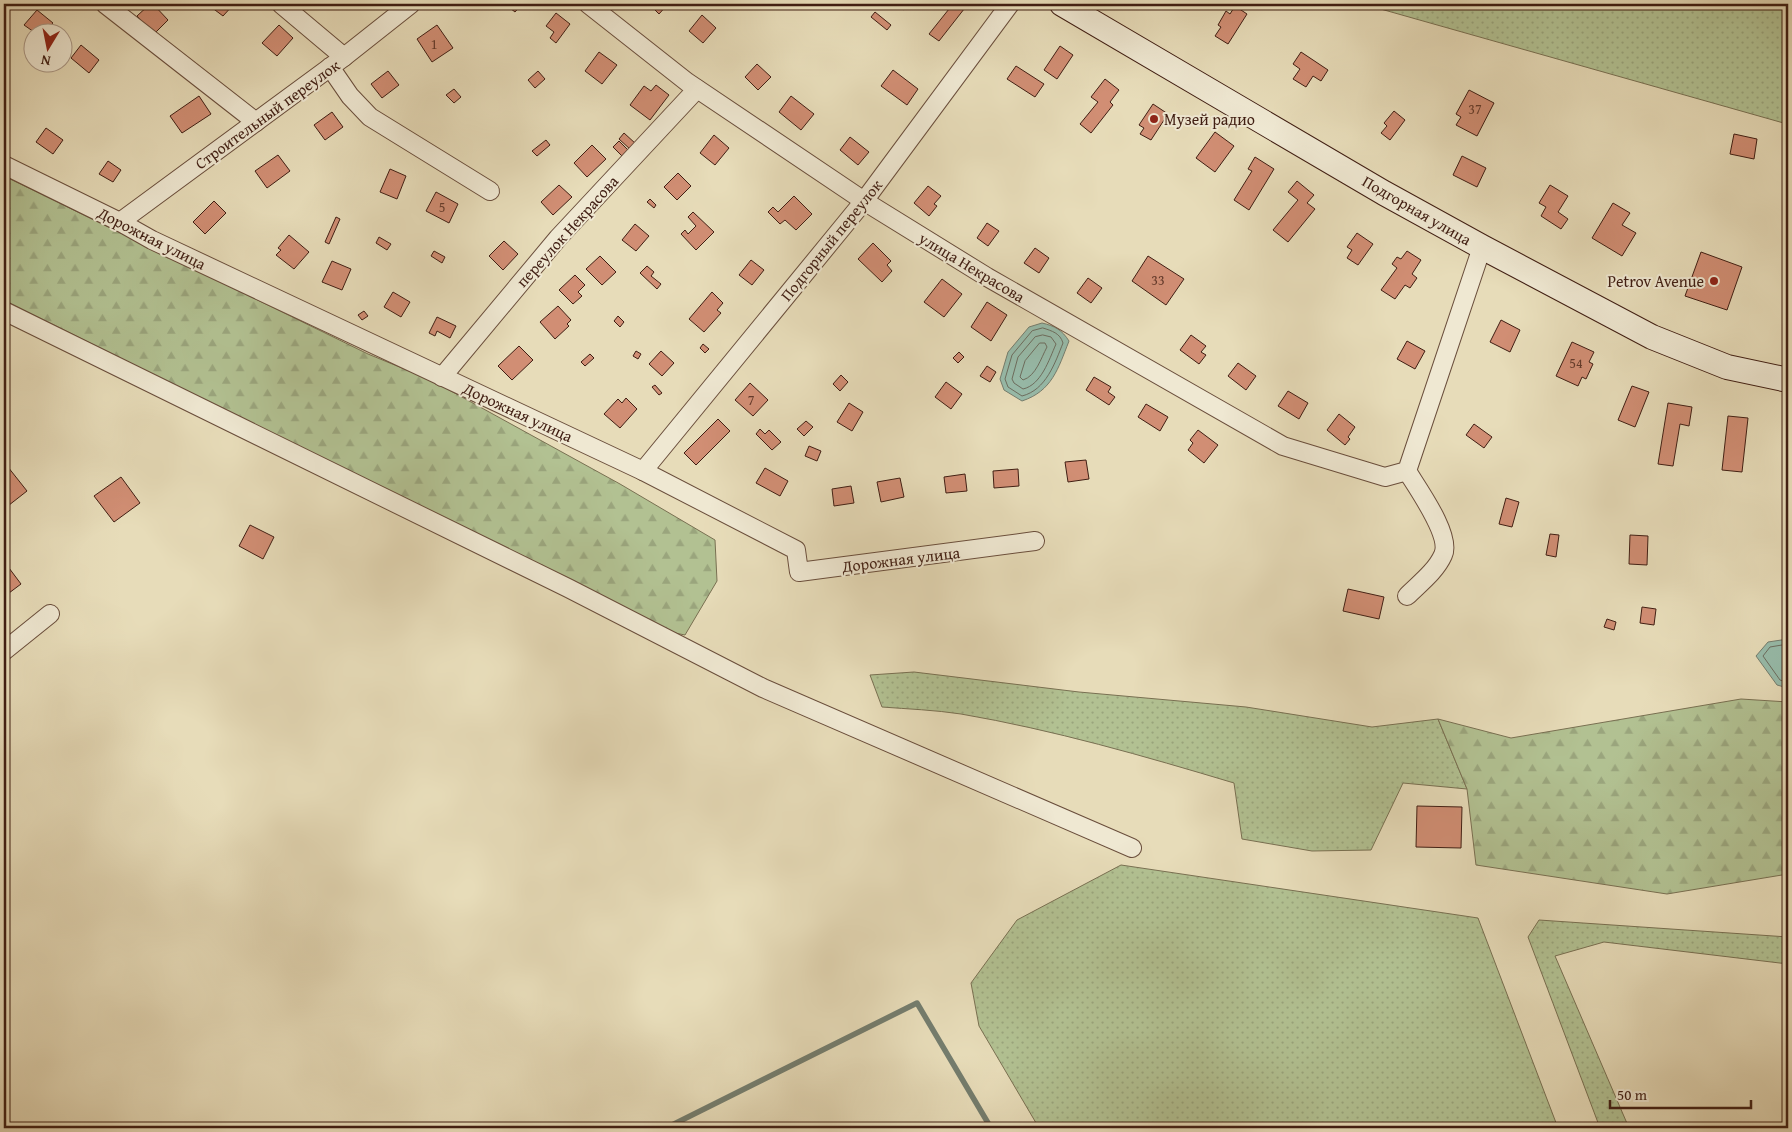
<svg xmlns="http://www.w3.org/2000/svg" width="1792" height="1132" viewBox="0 0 1792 1132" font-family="'Gentium Book Plus',serif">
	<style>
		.grass { fill: url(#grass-dots); stroke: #797052 }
		.forest { fill: url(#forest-firs); stroke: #797052 }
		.water { fill: #97bcab; stroke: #747d6e }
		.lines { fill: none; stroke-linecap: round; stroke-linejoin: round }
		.shore { stroke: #6c6d5f; stroke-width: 1 }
		.stream { stroke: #747d6e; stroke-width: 5.5 }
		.building { fill: #d18e74; stroke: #401e13 }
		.street-casing { stroke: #6a4e3c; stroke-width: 20 }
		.secondary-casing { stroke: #401e13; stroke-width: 26 }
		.street { stroke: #efe8d2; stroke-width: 18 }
		.secondary { stroke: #efe8d2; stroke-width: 24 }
		.poi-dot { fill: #8f2418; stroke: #efe8d2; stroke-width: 2 }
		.labels { text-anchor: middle; stroke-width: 4; stroke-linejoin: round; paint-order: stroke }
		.number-label { font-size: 14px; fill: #643a2b }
		.street-label { font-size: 16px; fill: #401e13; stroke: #efe8d2 }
		.poi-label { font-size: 16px; fill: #401e13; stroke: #efe8d2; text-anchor: start }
	</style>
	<defs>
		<pattern id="grass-dots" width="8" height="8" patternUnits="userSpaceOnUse" patternTransform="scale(1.25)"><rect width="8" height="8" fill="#b2c192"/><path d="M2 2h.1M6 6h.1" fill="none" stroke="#9aa57d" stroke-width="1.8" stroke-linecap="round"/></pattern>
		<pattern id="forest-firs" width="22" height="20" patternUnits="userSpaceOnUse" patternTransform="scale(1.25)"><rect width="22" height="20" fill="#b2c192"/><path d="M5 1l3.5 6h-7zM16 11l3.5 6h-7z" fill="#9aa57d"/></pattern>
	</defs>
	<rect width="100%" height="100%" fill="#e7dcb9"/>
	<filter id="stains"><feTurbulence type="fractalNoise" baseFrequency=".004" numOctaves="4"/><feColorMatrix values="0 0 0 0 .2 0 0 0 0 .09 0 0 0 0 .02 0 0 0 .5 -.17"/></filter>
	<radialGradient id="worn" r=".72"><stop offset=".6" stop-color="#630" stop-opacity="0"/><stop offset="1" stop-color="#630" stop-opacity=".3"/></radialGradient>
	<g class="grass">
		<polygon points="1363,4 1788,4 1788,124 1780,122"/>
		<path d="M914 672 1079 692 1246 707 1372 727 1438 719 1467 789 1403 783 1371 850 1312 851 1242 839 1234 783C1144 756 1054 730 961 714 935 710 908 709 882 707L870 675Z"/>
		<polygon points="1121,865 1478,918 1558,1128 1039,1128 979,1026 971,983 1017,920"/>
		<polygon points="1539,920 1788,937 1788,964 1604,942 1555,956 1629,1128 1600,1128 1528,937"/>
	</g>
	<g class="forest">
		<polygon points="4,176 368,354 431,380 620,484 715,540 717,581 685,635 665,631 4,300"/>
		<polygon points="1741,699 1788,702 1788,874 1667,894 1476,865 1467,789 1438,719 1511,738"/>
	</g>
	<g class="water">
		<path d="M1042 323C1055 326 1062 330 1069 341 1058 369 1052 391 1022 401L1004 390 1000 379 1008 352 1029 327Z"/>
		<polygon points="1788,639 1788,688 1777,685 1756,656 1768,642"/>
	</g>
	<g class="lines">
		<g class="shore">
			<path d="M1043 328C1052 331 1060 333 1063 343 1055 363 1046 390 1022 396L1008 387 1005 379 1012 355 1032 331Z"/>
			<path d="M1043 335 1051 337 1056 344C1049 360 1041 385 1023 389L1014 383 1012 379 1018 357 1035 337Z"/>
			<path d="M1040 343H1045L1047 347C1041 358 1036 376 1023 380L1020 377 1025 361Z"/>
			<polyline points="1788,644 1770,647 1763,656 1780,680 1788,683"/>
		</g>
		<polyline class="stream" points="666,1128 917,1003 991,1128"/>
	</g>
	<g class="building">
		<polygon points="150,4 153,4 168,20 154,34 137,16"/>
		<polygon points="207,4 234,4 223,16"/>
		<polygon points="505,4 522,4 515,12"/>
		<polygon points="649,4 668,4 659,14"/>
		<polygon points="897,4 910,4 904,10"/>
		<polygon points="942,4 968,4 939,41 929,34 949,9"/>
		<polygon points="1235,6 1247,14 1228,44 1215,36 1221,27 1218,25 1226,11 1230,14"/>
		<polygon points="37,10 53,23 44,32 34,32 24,25"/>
		<polygon points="875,12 891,25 887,30 871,17"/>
		<polygon points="556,13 570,24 556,43 550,38 554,32 546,26"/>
		<polygon points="702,15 716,28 703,43 689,31"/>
		<polygon points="279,25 293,38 277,56 262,43"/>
		<polygon points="437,25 453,48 432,62 417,39"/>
		<polygon points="81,45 99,60 89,73 71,58"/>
		<polygon points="1060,46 1073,55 1057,79 1044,70"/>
		<polygon points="599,52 617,65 602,84 585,71"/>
		<polygon points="1301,52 1328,70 1321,81 1313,76 1306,87 1293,79 1300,69 1293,64"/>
		<polygon points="757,64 771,77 758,90 745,77"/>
		<polygon points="1016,66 1044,84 1035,97 1007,79"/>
		<polygon points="893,70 918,89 907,105 881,86"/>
		<polygon points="388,71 399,85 382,98 371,84"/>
		<polygon points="538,71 545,79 535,88 528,80"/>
		<polygon points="1105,79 1119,90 1110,102 1113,105 1091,133 1080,124 1098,102 1091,97"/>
		<polygon points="656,85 669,95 650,120 630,105 644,86 651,91"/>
		<polygon points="454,89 461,97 454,103 446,95"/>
		<polygon points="1469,90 1494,103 1477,136 1456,125 1461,117 1456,114"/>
		<polygon points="199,96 211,114 182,133 170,116"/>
		<polygon points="791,96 814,114 801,130 779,112"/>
		<polygon points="1153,104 1168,114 1151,140 1140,134 1144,128 1139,125"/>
		<polygon points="1394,111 1405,120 1390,140 1381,133 1387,126 1384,123"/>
		<polygon points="332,112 343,127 325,140 314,125"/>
		<polygon points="46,128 63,140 53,154 36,142"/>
		<polygon points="1215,132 1234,146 1215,172 1196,158"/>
		<polygon points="624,133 636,144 631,150 619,139"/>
		<polygon points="1734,134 1757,139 1754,159 1730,154"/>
		<polygon points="714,135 729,148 715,165 700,153"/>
		<polygon points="850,137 869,152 858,165 840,150"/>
		<polygon points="546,140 550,145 537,156 532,151"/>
		<polygon points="619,141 629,151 623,157 613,147"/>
		<polygon points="592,145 606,159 587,177 574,163"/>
		<polygon points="278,155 290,171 267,188 255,171"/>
		<polygon points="1462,156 1486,168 1477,187 1453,175"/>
		<polygon points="1255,157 1274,169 1249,210 1234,200 1252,171 1248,169"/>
		<polygon points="108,161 121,170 113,182 99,174"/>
		<polygon points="390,169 406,176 397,199 380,192"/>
		<polygon points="678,173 691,186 677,200 664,187"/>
		<polygon points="1297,181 1314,195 1307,203 1315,209 1288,242 1273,230 1298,200 1288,192"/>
		<polygon points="559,185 572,197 553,215 541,202"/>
		<polygon points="1550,185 1568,196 1558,212 1568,219 1561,229 1541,216 1546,207 1539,203"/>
		<polygon points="928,186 941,196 934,204 937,206 929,216 914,203"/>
		<polygon points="436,192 458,204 449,223 426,211"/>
		<polygon points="794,196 812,214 796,230 785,220 780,224 768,212 773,207 778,212"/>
		<polygon points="650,199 656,205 654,208 647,202"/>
		<polygon points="214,201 226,213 205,234 193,222"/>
		<polygon points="1613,203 1630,213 1622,225 1636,233 1622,256 1592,238"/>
		<polygon points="693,212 714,232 696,250 681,234 685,230 688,234 696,226 688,217"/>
		<polygon points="336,217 340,219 329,244 325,242"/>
		<polygon points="987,223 999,231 988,246 977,238"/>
		<polygon points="635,224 649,236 636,251 622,240"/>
		<polygon points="1357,233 1373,244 1358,265 1347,258 1352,250 1347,247"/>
		<polygon points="289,235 309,252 294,269 276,255 281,250 278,248"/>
		<polygon points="379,237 391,244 387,250 376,243"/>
		<polygon points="504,241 518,254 503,270 489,256"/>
		<polygon points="873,243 891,261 887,265 892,271 882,282 858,259"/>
		<polygon points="1035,248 1049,258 1039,273 1024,263"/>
		<polygon points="434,251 445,257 442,263 431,256"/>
		<polygon points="1407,251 1421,260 1412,274 1417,278 1410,288 1405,285 1395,299 1381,290 1397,268 1392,264 1397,257 1401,259"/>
		<polygon points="1701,252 1742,267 1727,310 1685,296"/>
		<polygon points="600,256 616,272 602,285 586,269"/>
		<polygon points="1148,256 1184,279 1166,305 1132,281"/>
		<polygon points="751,260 764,270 752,285 739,275"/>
		<polygon points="332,261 351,269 342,290 322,282"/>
		<polygon points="647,266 654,272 651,276 661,284 657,289 640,273"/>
		<polygon points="575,275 585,285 578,292 582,296 573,304 559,290"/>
		<polygon points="1088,278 1102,288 1091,303 1077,293"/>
		<polygon points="942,279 962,294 944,317 924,302"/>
		<polygon points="393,292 410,302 401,317 384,307"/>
		<polygon points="712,292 723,303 717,310 721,313 704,332 689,319"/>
		<polygon points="987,302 1007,315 991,341 971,327"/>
		<polygon points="558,306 571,320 567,324 569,326 555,339 540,322"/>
		<polygon points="364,311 368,316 362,320 358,315"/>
		<polygon points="618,316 624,322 620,327 614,321"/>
		<polygon points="437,317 456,326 450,338 437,331 435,336 429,333"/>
		<polygon points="1501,320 1520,330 1510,352 1490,342"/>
		<polygon points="1191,335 1206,346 1201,352 1206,355 1199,364 1180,350"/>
		<polygon points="1407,341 1425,351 1415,369 1397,359"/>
		<polygon points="1572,342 1594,352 1589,362 1593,364 1586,379 1582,377 1578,386 1556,376"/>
		<polygon points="703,344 709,349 705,353 700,348"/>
		<polygon points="519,346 533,360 512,380 498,366"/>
		<polygon points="636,351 641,354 638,359 633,356"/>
		<polygon points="661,351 674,363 662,376 649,364"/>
		<polygon points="959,352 964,357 958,363 953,358"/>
		<polygon points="590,354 594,358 585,366 581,362"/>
		<polygon points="1238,363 1256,376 1246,390 1228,376"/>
		<polygon points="987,366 996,372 990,382 980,376"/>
		<polygon points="841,375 848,382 840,391 833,384"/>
		<polygon points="1094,377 1111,387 1108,392 1115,397 1109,405 1086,390"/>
		<polygon points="946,382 962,394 951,409 935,397"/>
		<polygon points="750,383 768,400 753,416 735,400"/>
		<polygon points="655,385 662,393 659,395 652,387"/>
		<polygon points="1632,386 1649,392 1635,427 1618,420"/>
		<polygon points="1288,391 1308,403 1299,419 1278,406"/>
		<polygon points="626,398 637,409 620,428 604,414 618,399 622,403"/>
		<polygon points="849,403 863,412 852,431 837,422"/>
		<polygon points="1668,403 1692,407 1689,426 1680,424 1673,466 1658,464"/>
		<polygon points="1146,404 1168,417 1160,431 1138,417"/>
		<polygon points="1339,414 1355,427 1348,437 1350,439 1345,445 1327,430"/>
		<polygon points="1728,416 1748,418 1742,472 1722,470"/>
		<polygon points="718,419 730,431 696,465 684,453"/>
		<polygon points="806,421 813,427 804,436 797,429"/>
		<polygon points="1474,424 1492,437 1484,448 1466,435"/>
		<polygon points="1788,425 1788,457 1786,456"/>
		<polygon points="760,429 765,434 769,430 781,442 772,450 756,434"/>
		<polygon points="1198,430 1218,445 1204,463 1188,450 1193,443 1190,440"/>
		<polygon points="809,446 821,451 817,461 805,456"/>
		<polygon points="1086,460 1089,479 1068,482 1065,462"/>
		<polygon points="4,462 27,491 4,509"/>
		<polygon points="765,468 788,481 780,496 756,483"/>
		<polygon points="1018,469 1019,486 994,488 993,471"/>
		<polygon points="965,474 967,491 946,493 944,477"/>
		<polygon points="121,477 140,503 114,522 94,496"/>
		<polygon points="900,478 904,497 881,502 877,482"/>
		<polygon points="851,486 854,503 834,506 832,489"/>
		<polygon points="1506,498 1519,502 1512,527 1499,524"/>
		<polygon points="250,525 274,537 263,559 239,546"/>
		<polygon points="1550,534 1559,535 1556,557 1546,555"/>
		<polygon points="1630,535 1648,536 1647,565 1629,564"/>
		<polygon points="6,564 21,584 5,596 4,565"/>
		<polygon points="1348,589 1384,597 1379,619 1343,611"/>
		<polygon points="1642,607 1656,609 1654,625 1640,623"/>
		<polygon points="1607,619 1616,622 1614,630 1604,627"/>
		<polygon points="1417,806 1462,807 1461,848 1416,847"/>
	</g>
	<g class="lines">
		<defs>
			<g id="street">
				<polyline points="105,4 256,122"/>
				<polyline points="281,4 344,57"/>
				<polyline points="588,4 687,82 864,201 987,277 1283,446 1385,477 1407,471 1482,247"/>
				<polyline points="330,67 350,96 370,117 490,191"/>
				<polyline points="4,165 120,222 152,240 643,471 796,550 799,572 1035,541"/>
				<polyline points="120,222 344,57 411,4"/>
				<polyline points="4,311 568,588 763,688 1132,848"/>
				<polyline points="442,377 558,238 697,89"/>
				<polyline points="643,471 864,201 1010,4"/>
				<path d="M1407 596C1419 584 1436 571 1443 555 1452 536 1418 489 1407 471"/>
				<polyline points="4,651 50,614"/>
			</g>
			<polyline id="secondary" points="1062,4 1384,193 1482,247 1652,337 1727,367 1788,380"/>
		</defs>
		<use href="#street" class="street-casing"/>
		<use href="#secondary" class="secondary-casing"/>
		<use href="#street" class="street"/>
		<use href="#secondary" class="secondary"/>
	</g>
	<g class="poi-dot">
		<circle cx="1154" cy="119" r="5"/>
		<circle cx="1714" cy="281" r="5"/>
	</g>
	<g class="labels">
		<g class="number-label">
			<text x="434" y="49">1</text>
			<text x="1475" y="114">37</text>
			<text x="442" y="212">5</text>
			<text x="1158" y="285">33</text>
			<text x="1576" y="368">54</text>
			<text x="751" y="405">7</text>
		</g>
		<g class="street-label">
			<text transform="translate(267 114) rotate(-36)" y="6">Строительный переулок</text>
			<text transform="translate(1417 210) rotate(30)" y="6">Подгорная улица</text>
			<text transform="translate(567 231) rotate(-48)" y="6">переулок Некрасова</text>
			<text transform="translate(152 238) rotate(27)" y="6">Дорожная улица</text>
			<text transform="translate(831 240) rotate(-51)" y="6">Подгорный переулок</text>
			<text transform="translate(972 267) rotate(31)" y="6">улица Некрасова</text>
			<text transform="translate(518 412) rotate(25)" y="6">Дорожная улица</text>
			<text transform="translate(901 559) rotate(-7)" y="6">Дорожная улица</text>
		</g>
		<g class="poi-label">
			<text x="1164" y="125">Музей радио</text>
			<text x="1704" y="287" text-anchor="end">Petrov Avenue</text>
		</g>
	</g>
	<rect width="1792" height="1132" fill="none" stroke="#e7dcb9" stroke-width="20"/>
	<rect x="5" y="5" width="1782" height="1122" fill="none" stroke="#401e13" stroke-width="2.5"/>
	<rect x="10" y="10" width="1772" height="1112" fill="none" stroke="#401e13"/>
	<g transform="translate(48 48) rotate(190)"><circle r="24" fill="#efe8d2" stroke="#a99786"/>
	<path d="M0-4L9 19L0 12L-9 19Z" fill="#8f2418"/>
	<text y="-8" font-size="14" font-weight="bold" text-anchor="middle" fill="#401e13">N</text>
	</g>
	<path d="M1610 1100v8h141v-8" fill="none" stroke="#401e13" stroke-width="2.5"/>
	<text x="1617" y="1100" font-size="15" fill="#401e13" stroke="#efe8d2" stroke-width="4" paint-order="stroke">50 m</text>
	<rect width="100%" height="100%" filter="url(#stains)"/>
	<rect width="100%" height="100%" fill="url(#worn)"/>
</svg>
